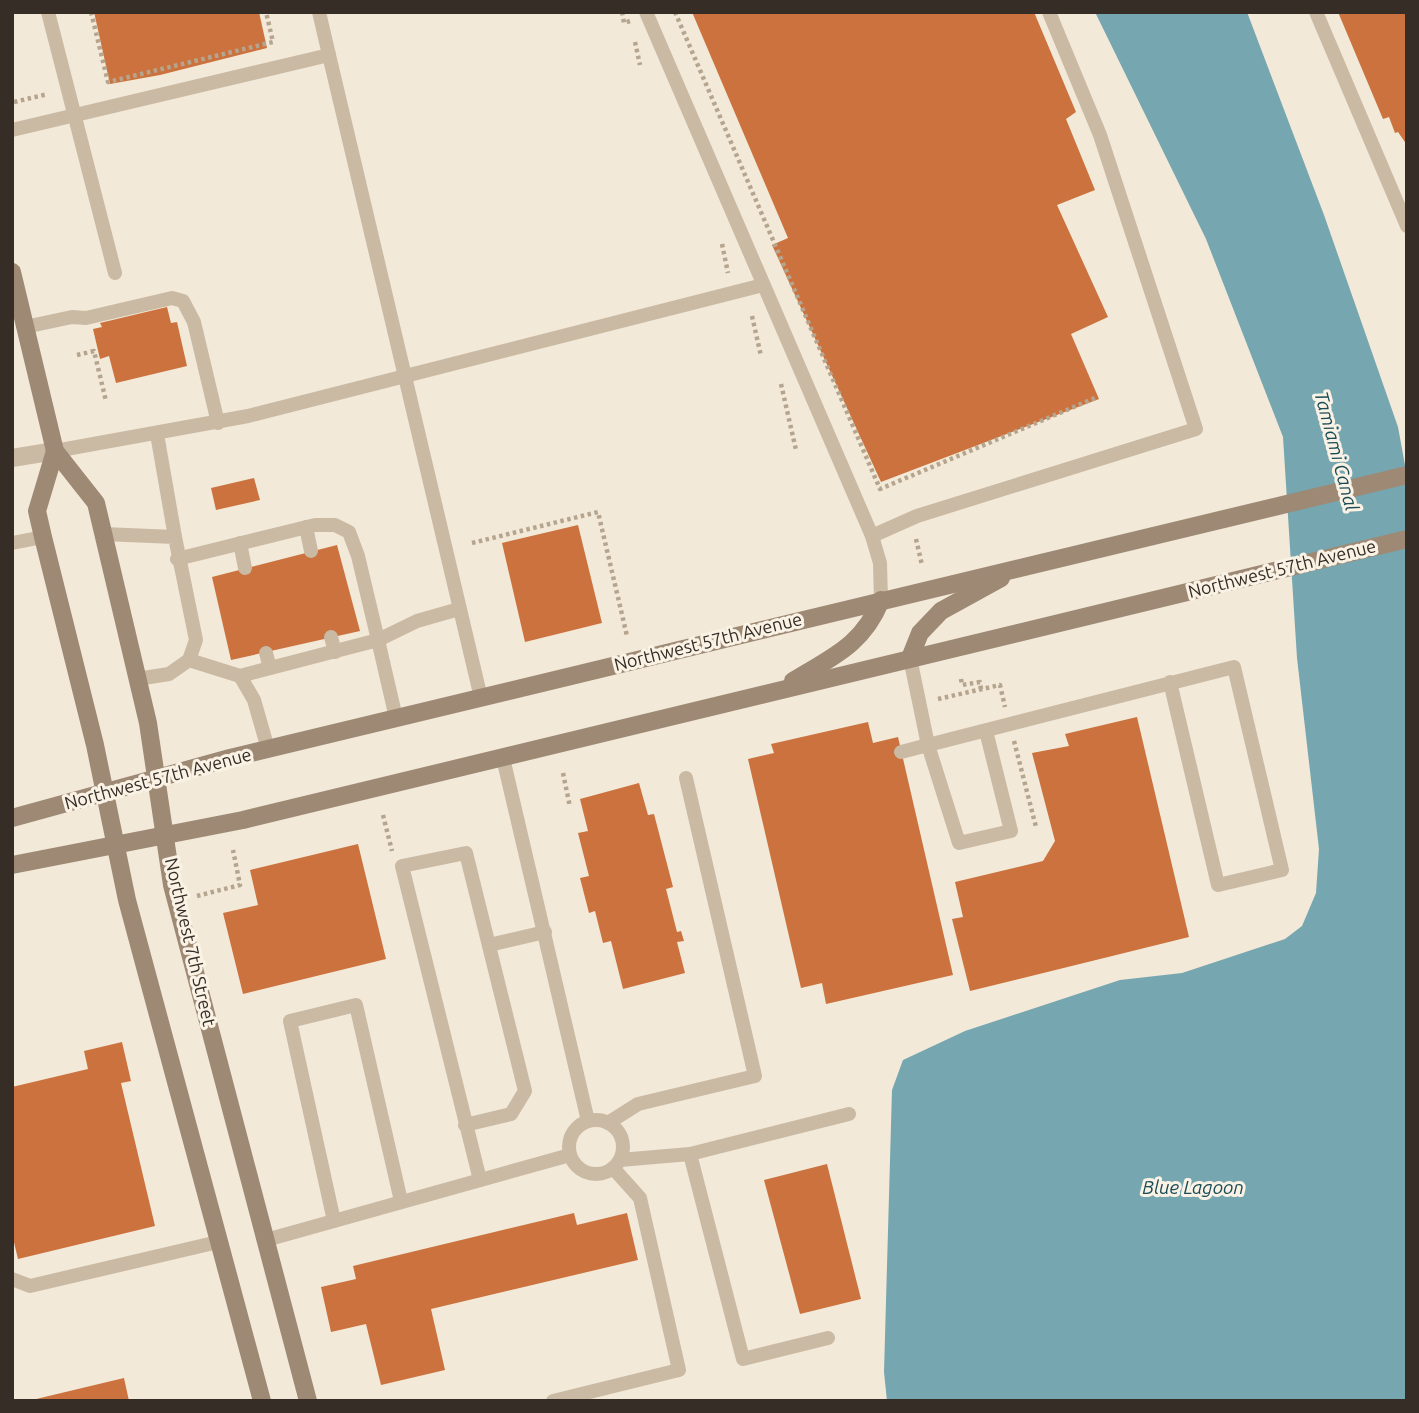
<svg xmlns="http://www.w3.org/2000/svg" width="1419" height="1413" viewBox="0 0 1419 1413" font-family="Ubuntu,sans-serif">
	<style>
		.water { fill: #76a6b0 }
		.building { fill: #cb723e }
		.lines { fill: none; stroke-linecap: round; stroke-linejoin: round }
		.path { stroke: #b6a58e; stroke-width: 4.5; stroke-dasharray: 3.5 3.5; stroke-linecap: butt }
		.service { stroke: #cabaa4; stroke-width: 14 }
		.minor { stroke: #cabaa4; stroke-width: 18 }
		.secondary { stroke: #9e8975; stroke-width: 18 }
		.labels { text-anchor: middle; stroke-width: 6; stroke-linejoin: round; paint-order: stroke }
		.street-label { font-size: 18px; fill: #352d26; stroke: #faf3e5 }
		.water-label { font-size: 19px; font-style: italic; fill: #1a4c58; stroke: #faf3e5 }
	</style>
	<rect width="100%" height="100%" fill="#f2e9d8"/>
	<polygon class="water" points="1095,12 1247,12 1324,215 1398,427 1407,476 1407,1401 887,1401 884,1372 892,1090 903,1060 965,1031 1120,980 1182,973 1285,939 1302,926 1316,893 1319,849 1297,658 1283,437 1206,239"/>
	<g class="building">
		<polygon points="94,12 259,12 267,48 160,75 110,84"/>
		<polygon points="692,12 1034,12 1076,112 1066,119 1095,190 1057,205 1108,317 1071,334 1099,399 881,482 772,245 788,238"/>
		<polygon points="1338,12 1407,12 1407,145 1398,132 1395,133 1389,117 1383,119"/>
		<polygon points="167,307 171,323 177,322 187,366 116,383 109,356 100,359 93,329 102,327 100,323"/>
		<polygon points="254,478 260,500 216,510 211,488"/>
		<polygon points="578,525 602,623 525,642 502,543"/>
		<polygon points="337,545 360,631 231,660 212,577"/>
		<polygon points="1137,717 1189,937 970,991 952,919 963,917 955,882 1043,861 1055,841 1032,753 1069,746 1065,734"/>
		<polygon points="868,722 873,743 898,737 953,975 826,1004 822,983 801,988 748,759 774,753 771,744"/>
		<polygon points="639,783 648,815 654,814 673,887 666,889 677,932 681,931 684,941 677,942 685,973 623,989 611,941 603,943 595,911 589,913 580,878 589,876 578,833 588,831 580,799"/>
		<polygon points="358,844 386,959 243,994 223,913 258,905 250,870"/>
		<polygon points="122,1042 131,1081 121,1083 155,1226 18,1259 12,1234 12,1087 88,1069 84,1051"/>
		<polygon points="827,1164 861,1299 800,1314 764,1180"/>
		<polygon points="574,1213 577,1225 627,1213 638,1260 431,1309 445,1370 381,1385 366,1324 331,1332 321,1287 356,1279 353,1266"/>
		<polygon points="124,1378 129,1401 32,1401 32,1400"/>
	</g>
	<g class="lines">
		<g class="path">
			<polyline points="91,12 108,82 273,42 266,12"/>
			<polyline points="622,12 624,23 630,21"/>
			<polyline points="675,12 880,489 1095,398"/>
			<polyline points="635,42 640,65"/>
			<polyline points="14,102 48,94"/>
			<polyline points="722,244 728,273"/>
			<polyline points="752,316 761,356"/>
			<polyline points="77,355 94,351 106,401"/>
			<polyline points="781,384 796,450"/>
			<polyline points="916,539 922,565"/>
			<polyline points="472,543 598,512 627,636"/>
			<polyline points="961,679 962,685 980,682 981,689"/>
			<polyline points="938,699 1000,685 1005,707"/>
			<polyline points="1014,741 1036,827"/>
			<polyline points="563,773 570,807"/>
			<polyline points="383,815 392,851"/>
			<polyline points="197,896 240,885 233,850"/>
		</g>
		<g class="service">
			<polyline points="48,12 115,273"/>
			<polyline points="646,12 872,536 880,563 881,600"/>
			<polyline points="1316,12 1407,226"/>
			<polyline points="329,55 481,698"/>
			<polyline points="12,130 329,55 319,12"/>
			<polyline points="25,327 72,317 86,318 172,298 183,301 194,322 218,423"/>
			<polyline points="157,434 175,537"/>
			<polyline points="55,451 248,416 763,285"/>
			<polyline points="306,527 311,551"/>
			<polyline points="103,534 175,537 196,640 189,660 169,674 137,679"/>
			<polyline points="872,536 917,516 1196,429 1100,135 1049,12"/>
			<polyline points="12,543 43,537"/>
			<polyline points="240,543 245,568"/>
			<polyline points="177,559 315,525 335,525 349,532 358,556 378,640 417,621 459,609"/>
			<polyline points="331,637 335,652"/>
			<polyline points="266,653 270,668"/>
			<polyline points="910,658 928,745 1234,667 1282,870 1218,885 1170,682"/>
			<polyline points="189,660 240,676 254,700 268,749"/>
			<polyline points="240,676 378,640 396,718"/>
			<polyline points="901,752 928,745 959,843 1011,831 986,731"/>
			<polyline points="503,758 588,1121"/>
			<polyline points="489,945 545,932"/>
			<circle cx="596" cy="1147" r="27"/>
			<polyline points="608,1123 638,1104 755,1076 686,778"/>
			<polyline points="465,1125 511,1114 525,1091 466,853 402,866 480,1180"/>
			<polyline points="690,1154 743,1359 828,1338"/>
			<polyline points="620,1160 690,1154 849,1114"/>
			<polyline points="334,1221 290,1021 356,1005 401,1201"/>
			<polyline points="266,1240 570,1155"/>
			<polyline points="12,1279 30,1286 218,1242"/>
			<polyline points="553,1401 679,1370 640,1198 613,1168"/>
		</g>
		<polyline class="minor" points="12,458 55,451"/>
		<g class="secondary">
			<polyline points="12,272 55,451 96,503 148,723 172,885 308,1401"/>
			<polyline points="55,451 37,511 43,537 95,745 127,900 262,1401"/>
			<polyline points="910,658 920,633 941,611 1001,578"/>
			<path d="M793 681C832 657 863 645 881 600"/>
			<polyline points="12,818 230,758 1407,475"/>
			<polyline points="12,865 243,820 1407,539"/>
		</g>
	</g>
	<g class="labels">
		<g class="street-label">
			<text transform="translate(1282 569) rotate(-14)" y="6">Northwest 57th Avenue</text>
			<text transform="translate(708 642) rotate(-14)" y="6">Northwest 57th Avenue</text>
			<text transform="translate(158 779) rotate(-15)" y="6">Northwest 57th Avenue</text>
			<text transform="translate(190 942) rotate(77)" y="6">Northwest 7th Street</text>
		</g>
		<g class="water-label">
			<text transform="translate(1337 451) rotate(75)" y="7">Tamiami Canal</text>
			<text x="1193" y="1194">Blue Lagoon</text>
		</g>
	</g>
	<rect width="1419" height="1413" fill="none" stroke="#352d26" stroke-width="28"/>
</svg>
